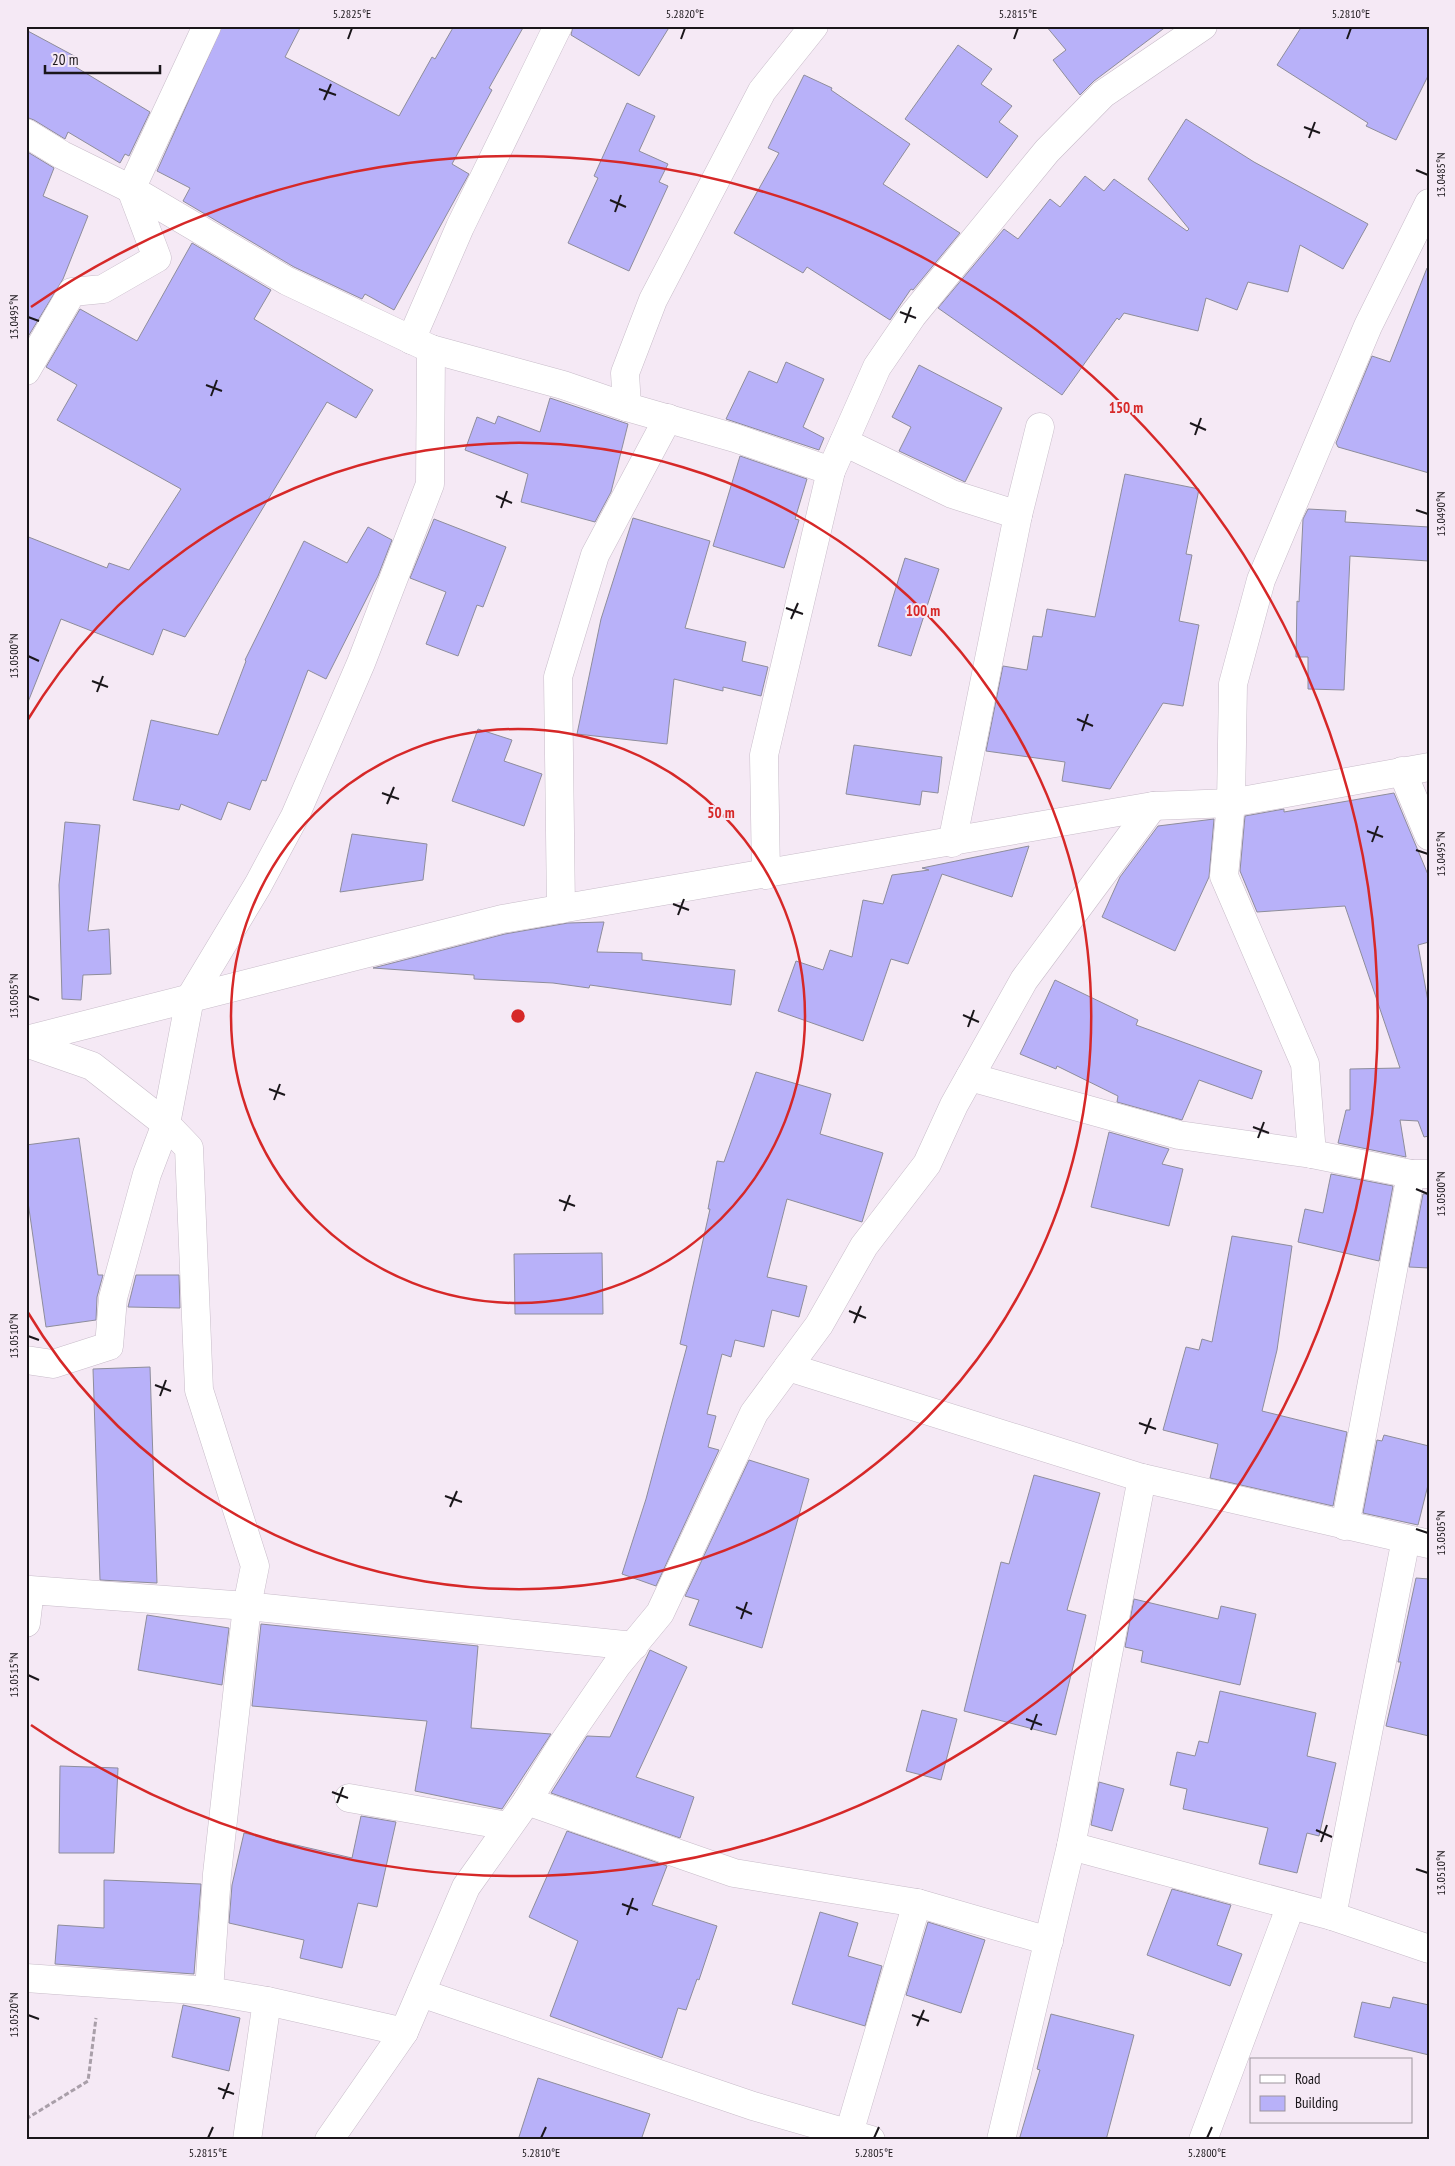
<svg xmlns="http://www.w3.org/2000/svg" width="1455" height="2166" viewBox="0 0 1455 2166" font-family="'PT Sans Narrow',sans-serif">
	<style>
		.building { fill: #b8b1f9; stroke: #8e8d9b }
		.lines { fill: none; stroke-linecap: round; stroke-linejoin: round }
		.street-casing { stroke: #c8bcc9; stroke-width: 29 }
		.path { stroke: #a99fa9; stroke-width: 3; stroke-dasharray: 5 2.5; stroke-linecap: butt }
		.street { stroke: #fff; stroke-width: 28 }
		.ticks { fill: none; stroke: #1a161a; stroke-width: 2 }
		.ring { fill: none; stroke: #d62828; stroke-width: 2.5 }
		.centre { fill: #d62828; stroke: #f5e9f5; stroke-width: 2.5 }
		.ring-label { font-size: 15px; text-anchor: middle; font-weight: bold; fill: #d62828; stroke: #f5e9f5; stroke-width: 4; stroke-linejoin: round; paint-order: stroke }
		.neatline { fill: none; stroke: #1a161a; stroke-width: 2 }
		.ticks-label { font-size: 12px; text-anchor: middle; fill: #1a161a }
	</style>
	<rect width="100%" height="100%" fill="#f5e9f5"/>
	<g class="building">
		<polygon points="222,26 301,26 285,57 399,116 432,57 435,59 454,26 524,26 489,88 492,90 452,164 469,174 394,310 365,294 362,299 294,267 183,201 190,188 157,171"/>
		<polygon points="573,26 670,26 639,76 571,35"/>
		<polygon points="1046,26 1167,26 1094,81 1080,95 1053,60 1066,50"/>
		<polygon points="1302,26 1429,26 1429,74 1396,140 1366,126 1368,123 1277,65"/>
		<polygon points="26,30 78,58 74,66 150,112 129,156 125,154 120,163 68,132 65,139 34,120 26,117"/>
		<polygon points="958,45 992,69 981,84 1012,106 999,122 1018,136 987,178 905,119"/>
		<polygon points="804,75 832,88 831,90 910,144 883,184 960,233 913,290 911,289 890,320 807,267 803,273 734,233 779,153 768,148"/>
		<polygon points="627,103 655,116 639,151 668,164 659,182 668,186 629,271 568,243 598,178 594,176"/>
		<polygon points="1186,119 1254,162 1368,224 1343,269 1300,245 1288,292 1248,282 1237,310 1206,298 1198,331 1124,313 1119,320 1117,318 1062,395 938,308 1004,229 1018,239 1050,199 1060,207 1085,176 1104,191 1114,179 1187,231 1189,229 1148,179"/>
		<polygon points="26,151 54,168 43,196 88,216 63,279 26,340"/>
		<polygon points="192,243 271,290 254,319 373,390 356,418 327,402 185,637 163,629 153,655 61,619 28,702 26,701 26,536 107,568 109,563 129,570 181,489 57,420 77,385 46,367 80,309 137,341"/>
		<polygon points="1427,268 1429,268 1429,473 1338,447 1336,443 1372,356 1390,362"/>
		<polygon points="786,362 824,379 803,427 824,438 819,450 726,419 749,371 777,383"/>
		<polygon points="919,365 1002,408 965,482 899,451 911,427 892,417"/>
		<polygon points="550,398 628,424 611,492 595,522 521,502 528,474 465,450 477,417 495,424 498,416 540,432"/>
		<polygon points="740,456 807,479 795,519 799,520 784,568 713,546"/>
		<polygon points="1125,474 1199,489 1186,554 1192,555 1179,621 1199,625 1183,706 1163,703 1110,789 1062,781 1065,762 986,751 1003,666 1027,670 1033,636 1042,637 1047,609 1095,617"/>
		<polygon points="1308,509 1346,511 1345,522 1429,527 1429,561 1350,556 1344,690 1308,689 1308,657 1296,657 1297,601 1299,602 1303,519"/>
		<polygon points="633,518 710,541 685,628 746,642 742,661 768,667 761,696 723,687 723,691 674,679 667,744 577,734 601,619"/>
		<polygon points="434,519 506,547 483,607 477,605 458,656 426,644 446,592 410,578"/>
		<polygon points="368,527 392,540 378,576 326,679 308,670 266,781 262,780 250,810 228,802 221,820 181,804 179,810 133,800 151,720 218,735 246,661 245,660 304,541 347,563"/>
		<polygon points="905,558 939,569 911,656 878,646"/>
		<polygon points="478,729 512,740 504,761 542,774 524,826 452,801"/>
		<polygon points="854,745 942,757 938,793 922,791 920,805 846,794"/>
		<polygon points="1394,793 1429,877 1429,942 1418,945 1429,1007 1429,1136 1424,1137 1418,1121 1400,1120 1406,1157 1338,1143 1346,1110 1350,1110 1350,1069 1400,1068 1345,906 1257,912 1240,871 1245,816 1284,809 1284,812"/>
		<polygon points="1214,819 1209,877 1175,951 1102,917 1120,877 1158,826"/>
		<polygon points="65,822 100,825 88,931 109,929 111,974 83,975 81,1000 62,999 59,885"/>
		<polygon points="352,834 427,844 423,880 340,892"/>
		<polygon points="1029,846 1012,897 942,874 908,964 891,959 863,1041 778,1011 796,961 823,970 830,950 852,957 863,900 883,904 892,875 929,870 922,868"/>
		<polygon points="604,922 597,952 642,953 642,960 735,970 731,1005 590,985 589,988 553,983 474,979 474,975 373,968 505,934 568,923"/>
		<polygon points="1055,980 1138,1020 1136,1025 1262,1071 1252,1099 1199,1080 1182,1120 1117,1102 1118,1096 1057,1066 1056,1069 1020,1054"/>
		<polygon points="756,1072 831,1094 820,1134 883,1153 862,1222 787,1199 767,1277 807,1286 799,1317 772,1310 764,1347 735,1340 731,1357 722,1354 707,1414 716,1416 708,1447 719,1450 656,1586 622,1574 646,1499 687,1346 680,1344 710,1209 708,1209 717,1161 724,1162"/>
		<polygon points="1109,1132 1169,1149 1162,1164 1183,1169 1169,1226 1091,1207"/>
		<polygon points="79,1138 98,1275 103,1275 97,1297 96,1320 46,1327 26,1188 26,1145"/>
		<polygon points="1331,1174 1393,1186 1379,1261 1298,1242 1305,1209 1323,1213"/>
		<polygon points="1423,1194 1429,1194 1429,1268 1409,1267"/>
		<polygon points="1232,1236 1292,1246 1277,1350 1262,1411 1347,1432 1333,1506 1210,1478 1218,1444 1163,1430 1186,1347 1199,1350 1202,1339 1212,1342"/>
		<polygon points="602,1253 603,1314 515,1314 514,1254"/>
		<polygon points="136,1275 179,1275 180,1308 128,1307"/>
		<polygon points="150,1367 157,1583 100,1580 93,1369"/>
		<polygon points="1384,1435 1429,1446 1429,1481 1418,1525 1363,1513 1377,1440 1382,1441"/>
		<polygon points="749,1460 809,1479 762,1648 689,1625 699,1600 685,1596"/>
		<polygon points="1034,1475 1100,1493 1067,1610 1086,1615 1056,1735 964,1711 1001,1562 1009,1564"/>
		<polygon points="1416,1578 1429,1579 1429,1736 1386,1726 1401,1662 1398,1662"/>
		<polygon points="1134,1599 1218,1619 1221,1606 1256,1614 1240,1685 1141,1662 1143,1651 1125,1647"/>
		<polygon points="147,1615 229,1628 222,1685 138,1670"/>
		<polygon points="261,1624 478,1646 471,1728 551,1734 502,1809 415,1791 427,1721 252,1706"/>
		<polygon points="650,1650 687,1667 636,1777 694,1797 680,1838 551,1793 587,1736 610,1737"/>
		<polygon points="1220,1691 1316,1713 1307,1756 1336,1763 1319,1836 1307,1833 1297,1873 1259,1864 1268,1828 1183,1809 1187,1789 1170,1785 1177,1752 1195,1756 1199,1741 1208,1743"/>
		<polygon points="922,1710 957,1719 941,1780 906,1771"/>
		<polygon points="60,1766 118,1768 114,1853 59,1853"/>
		<polygon points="1099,1782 1124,1789 1112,1831 1091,1825"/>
		<polygon points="361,1816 396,1822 377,1907 358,1903 342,1968 300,1958 304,1940 229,1923 232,1885 244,1833 352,1858"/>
		<polygon points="567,1831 667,1866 652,1905 717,1926 699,1980 697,1979 686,2010 678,2008 662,2058 550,2016 578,1941 529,1917"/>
		<polygon points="104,1880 201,1884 194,1974 55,1964 58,1925 104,1928"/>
		<polygon points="1172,1889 1231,1905 1217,1945 1242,1954 1230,1986 1147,1955"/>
		<polygon points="820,1912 858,1923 848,1956 882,1966 865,2026 792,2004"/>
		<polygon points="928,1922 985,1940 961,2013 906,1995"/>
		<polygon points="1393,1997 1429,2005 1429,2055 1354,2037 1362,2002 1390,2008"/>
		<polygon points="183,2005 240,2018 229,2071 172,2057"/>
		<polygon points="1051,2014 1134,2035 1106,2140 1019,2140 1040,2070 1037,2069"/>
		<polygon points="538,2078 650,2114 641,2140 518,2140"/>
	</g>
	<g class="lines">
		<defs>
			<g id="street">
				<polyline points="26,133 62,155 131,189 287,281 431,349 563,385 627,407 735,438 831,471"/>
				<polyline points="411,340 460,227 558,26"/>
				<polyline points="26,371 72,292 103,289 157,258 131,189 207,26"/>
				<polyline points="627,407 625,373 653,300 762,91 814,26"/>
				<polyline points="844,442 952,494 1018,515"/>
				<polyline points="1402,771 1429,836"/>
				<polyline points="952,843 1018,515 1040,427"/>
				<polyline points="766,875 764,755 831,471 877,367 912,316 1047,151 1103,94 1203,26"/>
				<polyline points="561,909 558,677 595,555 668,418"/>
				<polyline points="26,1040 502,919 1153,806 1231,803 1429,767"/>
				<polyline points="26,1043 92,1066 166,1124 189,1148 199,1390 255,1566 247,1606 217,1874 209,1991 267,2001 247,2140"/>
				<polyline points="970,1077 1179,1135 1312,1154 1411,1174 1429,1174"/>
				<polyline points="1312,1154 1305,1064 1224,876 1231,803 1233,684 1261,580 1368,326 1429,203"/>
				<polyline points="26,1360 53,1364 109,1346 113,1298 147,1174 166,1124 190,998 258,885 295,816 361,663 430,484 431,349"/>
				<polyline points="788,1367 1142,1478 1429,1544"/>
				<polyline points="1345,1526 1411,1174"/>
				<polyline points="26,1623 30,1590 247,1606 634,1646"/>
				<polyline points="349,1798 508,1826"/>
				<polyline points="527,1801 734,1873 917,1903 1049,1941"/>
				<polyline points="1071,1846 1332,1916 1429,1949"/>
				<polyline points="1332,1916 1406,1539"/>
				<polyline points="26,1978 209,1991"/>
				<polyline points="421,1993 753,2106 871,2140"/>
				<polyline points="267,2001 404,2032"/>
				<polyline points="329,2140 404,2032 466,1887 527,1801 562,1745 617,1665 660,1613 754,1413 819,1325 864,1246 927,1164 954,1105 1024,980 1153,806"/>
				<polyline points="847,2140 917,1903"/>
				<polyline points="1001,2140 1071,1846 1142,1478"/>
				<polyline points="1203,2140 1291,1905"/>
			</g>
		</defs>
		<use href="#street" class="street-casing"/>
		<polyline class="path" points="26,2119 88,2081 96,2018"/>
		<use href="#street" class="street"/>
	</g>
	<path class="ticks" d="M348 39 352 28M681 39 685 28M1014 39 1018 28M1347 39 1351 28M319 89 336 95M324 100 331 84M1304 127 1320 133M1309 138 1315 122M1416 170 1428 175M610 200 626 207M615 212 621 195M900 312 916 318M28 317 39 321M905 323 911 307M206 385 222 391M211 396 217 380M1190 423 1206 430M1195 435 1201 418M496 496 512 503M501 508 507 491M1416 510 1428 514M786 608 803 614M791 619 798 603M28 656 39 661M92 681 108 687M97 692 103 676M1077 719 1093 726M1082 731 1088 714M382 793 399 799M387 804 394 787M1367 831 1383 837M1372 842 1378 826M1416 850 1428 854M673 904 689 910M678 915 684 899M28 996 39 1000M963 1015 979 1022M968 1027 974 1010M269 1089 285 1095M274 1100 280 1084M1253 1127 1269 1133M1258 1138 1264 1122M1416 1189 1428 1194M559 1200 575 1206M564 1211 570 1195M849 1311 866 1318M854 1323 861 1306M28 1336 39 1340M155 1385 171 1391M160 1396 166 1380M1139 1423 1156 1429M1145 1434 1151 1418M445 1496 462 1502M450 1507 457 1491M1416 1529 1428 1533M736 1607 752 1614M741 1619 747 1602M28 1675 39 1680M1026 1719 1042 1725M1031 1730 1037 1714M332 1792 348 1798M337 1803 343 1787M1316 1830 1332 1837M1321 1842 1327 1825M1416 1869 1428 1873M622 1904 638 1910M627 1915 633 1898M28 2015 39 2019M912 2015 929 2021M917 2026 924 2010M218 2088 234 2094M223 2099 229 2083M208 2138 213 2127M541 2138 546 2127M874 2138 879 2127M1207 2138 1212 2127"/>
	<g class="ring">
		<circle cx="518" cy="1016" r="287"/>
		<path d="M27 721A573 573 0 1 1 27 1311"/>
		<path d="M31 307A860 860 0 1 1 31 1725"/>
	</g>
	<circle cx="518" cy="1016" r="8" class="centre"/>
	<g class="ring-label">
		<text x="1126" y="413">150 m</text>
		<text x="923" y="616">100 m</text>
		<text x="721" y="818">50 m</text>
	</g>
	<rect width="1455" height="2166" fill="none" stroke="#f5e9f5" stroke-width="55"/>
	<rect x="1250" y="2058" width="162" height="65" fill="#f5e9f5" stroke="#9d959d"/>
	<rect x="1260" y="2075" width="25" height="8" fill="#ffffff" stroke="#9d959d"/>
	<text x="1295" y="2084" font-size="15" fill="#1a161a">Road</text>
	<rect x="1260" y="2096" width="25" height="15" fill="#b8b1f9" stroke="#9d959d"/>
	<text x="1295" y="2108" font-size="15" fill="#1a161a">Building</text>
	<path d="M45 65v8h115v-8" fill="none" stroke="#1a161a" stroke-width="2.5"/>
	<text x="52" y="65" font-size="15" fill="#1a161a" stroke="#f5e9f5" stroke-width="4" paint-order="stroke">20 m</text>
	<rect x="28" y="28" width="1400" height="2110" class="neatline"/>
	<g class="ticks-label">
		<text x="352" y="18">5.2825°E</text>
		<text x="685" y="18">5.2820°E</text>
		<text x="1018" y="18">5.2815°E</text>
		<text x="1351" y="18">5.2810°E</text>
		<text transform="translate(1441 175) rotate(-90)" y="4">13.0485°N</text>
		<text transform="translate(14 317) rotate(-90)" y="4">13.0495°N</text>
		<text transform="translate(1441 514) rotate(-90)" y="4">13.0490°N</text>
		<text transform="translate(14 656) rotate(-90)" y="4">13.0500°N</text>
		<text transform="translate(1441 854) rotate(-90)" y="4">13.0495°N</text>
		<text transform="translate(14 996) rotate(-90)" y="4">13.0505°N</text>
		<text transform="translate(1441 1194) rotate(-90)" y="4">13.0500°N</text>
		<text transform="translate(14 1336) rotate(-90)" y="4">13.0510°N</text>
		<text transform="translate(1441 1533) rotate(-90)" y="4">13.0505°N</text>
		<text transform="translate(14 1675) rotate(-90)" y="4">13.0515°N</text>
		<text transform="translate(1441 1873) rotate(-90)" y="4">13.0510°N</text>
		<text transform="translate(14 2015) rotate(-90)" y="4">13.0520°N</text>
		<text x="208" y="2157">5.2815°E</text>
		<text x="541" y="2157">5.2810°E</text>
		<text x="874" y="2157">5.2805°E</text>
		<text x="1207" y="2157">5.2800°E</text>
	</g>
</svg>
